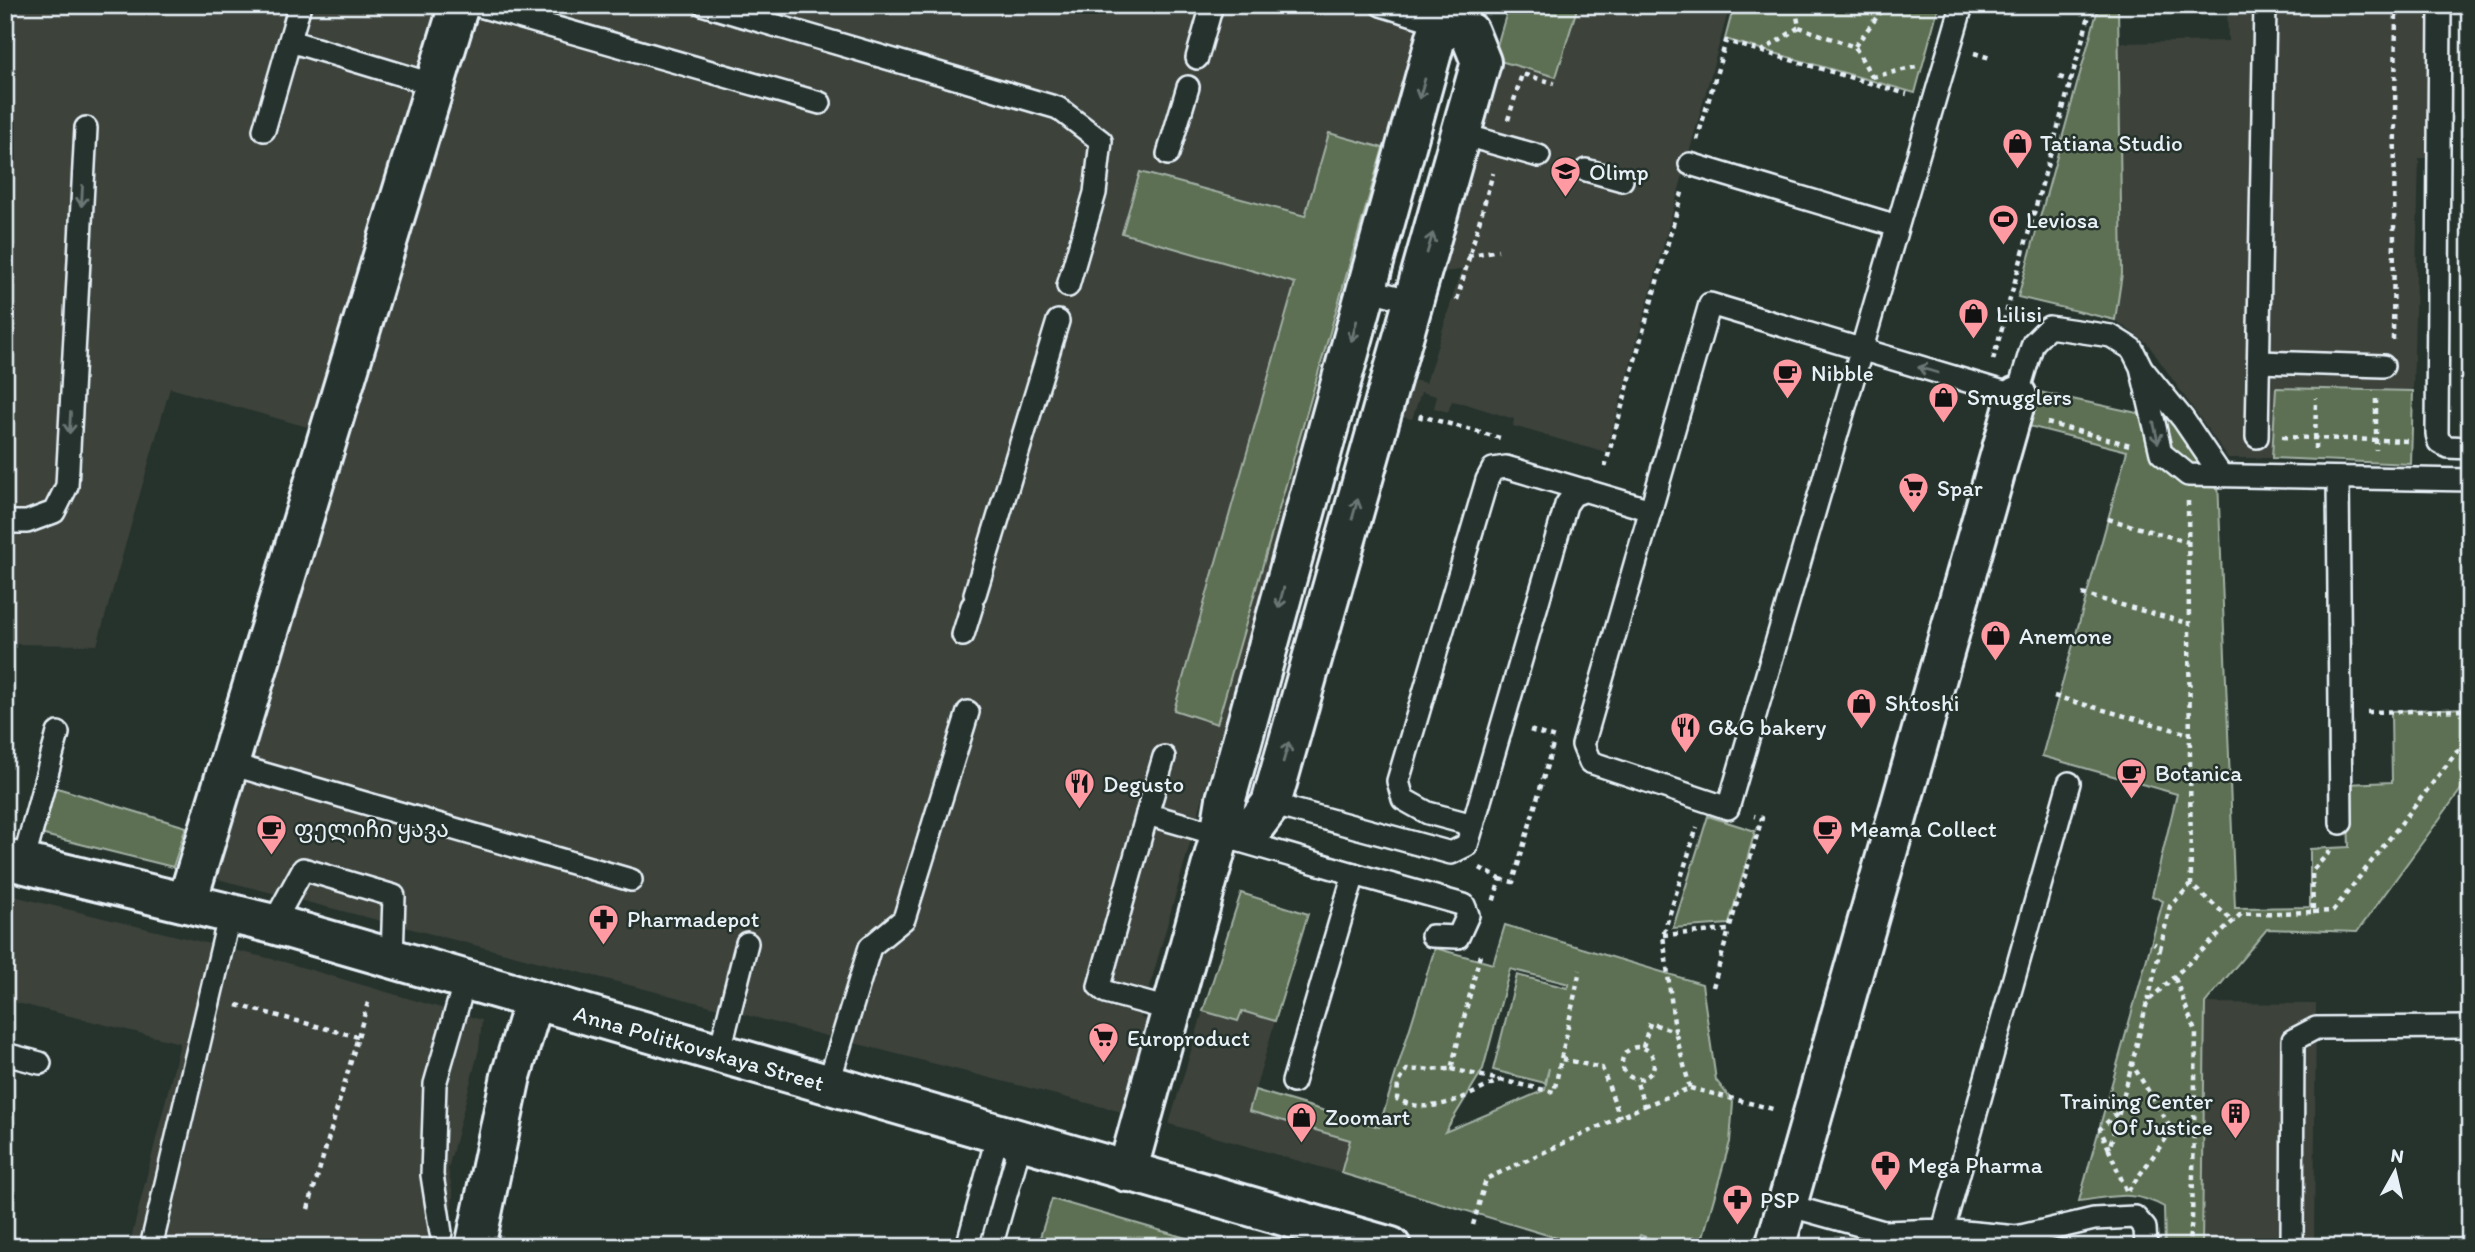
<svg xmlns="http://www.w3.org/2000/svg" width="2475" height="1252" viewBox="0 0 2475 1252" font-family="Itim,'Noto Sans Georgian',sans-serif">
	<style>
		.built { fill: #3c423a; fill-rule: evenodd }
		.green { fill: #5d7052; stroke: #a2b0a5; stroke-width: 2; fill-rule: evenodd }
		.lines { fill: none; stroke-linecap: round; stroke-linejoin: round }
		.service-casing { stroke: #e8f1f8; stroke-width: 26 }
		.minor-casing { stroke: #e8f1f8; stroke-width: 44 }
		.tertiary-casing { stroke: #e8f1f8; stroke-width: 44 }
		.path { stroke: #e8f1f8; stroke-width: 4.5; stroke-dasharray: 5 5; stroke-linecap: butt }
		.service { stroke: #26332d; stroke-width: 21 }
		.minor { stroke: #26332d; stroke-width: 38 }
		.tertiary { stroke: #26332d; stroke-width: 38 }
		.oneway { stroke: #6a7674 }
		.labels { text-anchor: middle; stroke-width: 5; stroke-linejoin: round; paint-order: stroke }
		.poi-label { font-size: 23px; fill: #e8f1f8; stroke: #26332d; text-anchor: start }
		.street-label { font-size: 23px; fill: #e8f1f8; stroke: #26332d }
	</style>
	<rect width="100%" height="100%" fill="#26332d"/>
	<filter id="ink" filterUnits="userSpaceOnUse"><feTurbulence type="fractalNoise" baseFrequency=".0143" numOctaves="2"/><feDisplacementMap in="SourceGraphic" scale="14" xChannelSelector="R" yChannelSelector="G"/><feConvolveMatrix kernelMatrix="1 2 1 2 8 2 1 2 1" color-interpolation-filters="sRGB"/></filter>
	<g filter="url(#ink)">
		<g class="built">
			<path d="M5 5H1425L1141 1018 1149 1021 1126 1113 206 876 339 436 170 388 97 645 5 644ZM1329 133 1382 148 1217 724 1174 710 1296 283 1140 172 1305 216Z"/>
			<polygon points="1509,5 1730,5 1606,453 1513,426 1514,419 1466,404 1452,401 1448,412 1434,408 1437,396 1421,392 1412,419 1397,416 1408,379 1426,383 1461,270 1433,273"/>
			<polygon points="2227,5 2454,5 2452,158 2419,158 2413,391 2276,388 2272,458 2228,458 2147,343 2115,320 2122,274 2117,43 2228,41"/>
			<polygon points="5,894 284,962 482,1020 479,1049 448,1169 453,1195 448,1247 129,1247 180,1043 5,1000"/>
			<polygon points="2205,1003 2316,1004 2314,1247 2202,1247"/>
			<polygon points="1203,1011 1237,1021 1241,1011 1275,1021 1249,1111 1351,1140 1341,1173 1169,1124"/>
		</g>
		<g class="green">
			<polygon points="1509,5 1578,5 1556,77 1493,59"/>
			<polygon points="1734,5 1939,5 1915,93 1725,39"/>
			<polygon points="2099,5 2118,5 2122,274 2115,320 2018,297"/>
			<polygon points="1329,133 1383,148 1217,724 1174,710 1295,283 1122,233 1140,172 1305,216"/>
			<polygon points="2276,388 2413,391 2411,464 2272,458"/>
			<path d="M2030 390 2193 425 2217 454 2235 908 2310 907V849L2349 847 2347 784 2392 782 2391 711 2465 708V672H2470V777L2357 932 2267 929 2205 1003 2202 1247H2165L2164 1207C2133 1189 2113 1197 2079 1201L2163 901 2152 896 2177 794 2042 756 2127 451 2021 424Z"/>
			<polygon points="54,787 186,827 173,867 40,834"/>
			<polygon points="1708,816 1755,831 1729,924 1673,928"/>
			<polygon points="1241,893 1308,914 1275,1021 1242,1011 1238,1021 1203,1011"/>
			<path d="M1505 925 1702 984 1716 1080 1733 1102 1730 1142 1700 1247H1674L1640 1235 1636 1247H1587L1341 1173 1350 1140 1249 1111 1255 1090 1379 1127 1435 948 1493 964ZM1510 969 1569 984 1567 988 1517 975 1493 1070 1545 1083 1549 1068 1545 1090 1445 1132 1483 1069Z"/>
			<polygon points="1052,1199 1217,1247 1037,1247"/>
		</g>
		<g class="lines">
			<defs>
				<g id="service">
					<polyline points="476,5 820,103"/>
					<polyline points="705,5 1058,108 1101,141 1095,193 1068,286"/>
					<polyline points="1381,5 1440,23"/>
					<polyline points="1962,5 1728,808 1590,762 1583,745 1710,304 2017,396 2033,343 2049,327 2111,336 2132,349 2141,367 2161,453 2188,475 2470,480"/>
					<polyline points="2440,5 2437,434 2439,442 2448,447 2470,448"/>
					<polyline points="290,41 435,85"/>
					<polyline points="1197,58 1212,5"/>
					<polyline points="264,130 300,5"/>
					<polyline points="1461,134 1539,156"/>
					<polyline points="1168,154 1188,87"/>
					<polyline points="1690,164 1897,226"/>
					<polyline points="1586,170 1622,180"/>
					<polyline points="1366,289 1413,301"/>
					<polyline points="2259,362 2383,366"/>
					<polyline points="2143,370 2183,419 2221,475"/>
					<polyline points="2257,437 2265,5"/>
					<polyline points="2338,478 2341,823"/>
					<polyline points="1586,490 1573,495 1566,505 1473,825 1428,813 1403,799 1398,781 1487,480 1493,469 1506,467 1651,510"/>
					<polyline points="5,522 27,522 54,512 67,486 86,128"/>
					<polyline points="975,594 1058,321"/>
					<polyline points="963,635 972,606"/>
					<polyline points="230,764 631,880"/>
					<polyline points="1271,804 1451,853 1467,845 1473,825"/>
					<polyline points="1147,814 1164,757"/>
					<polyline points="23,863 58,733"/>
					<polyline points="273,924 303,869 394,896 392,958"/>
					<polyline points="1172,1010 1106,992 1099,986 1147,814 1354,874"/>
					<polyline points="5,1054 40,1063"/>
					<polyline points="719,1054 747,943"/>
					<polyline points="1293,1082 1354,874 1464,905 1468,915 1458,937 1432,936"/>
					<polyline points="828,1085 870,947 904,919 968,712"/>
					<polyline points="1787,1205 1884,1232 1943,1230 2069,783"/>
					<polyline points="1943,1230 2017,1237 2094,1219 2135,1217 2145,1228 2146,1247"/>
					<polyline points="441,1233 432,1175 435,1084 465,980"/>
					<polyline points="151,1247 230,913"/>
					<polyline points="967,1247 998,1134"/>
					<polyline points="991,1247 1021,1142"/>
					<polyline points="2292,1247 2293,1040 2316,1028 2470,1027"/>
				</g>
				<g id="minor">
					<polyline points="1220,835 1256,824 1271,804 1481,62 1469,32 1440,23"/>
					<polyline points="187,902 459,5"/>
					<polyline points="1127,1172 1220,835 1226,799 1445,5"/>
					<polyline points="475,1247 511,1076 534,1000"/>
					<polyline points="1775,1247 2017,396"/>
				</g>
				<polyline id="tertiary" points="5,859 273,924 1391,1247"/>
			</defs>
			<use href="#service" class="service-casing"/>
			<use href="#minor" class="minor-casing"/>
			<use href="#tertiary" class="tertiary-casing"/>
			<g class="path">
				<polyline points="1799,27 1855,47 1872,77 1870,84"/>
				<polyline points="1855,46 1886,5"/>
				<polyline points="1761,52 1799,27 1795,5"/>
				<polyline points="1974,53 1990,58"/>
				<polyline points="1872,77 1916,67"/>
				<polyline points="2059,77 2072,81"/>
				<polyline points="1508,120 1522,74 1554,83"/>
				<polyline points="1697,140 1726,41 1907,94"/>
				<polyline points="1468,256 1498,250"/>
				<polyline points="1457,300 1493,173"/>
				<polyline points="2393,340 2396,5"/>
				<polyline points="1993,360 2092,5"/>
				<polyline points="2376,399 2376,450"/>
				<polyline points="1420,419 1421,416 1500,438"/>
				<polyline points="2047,423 2130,445"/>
				<polyline points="2282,437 2410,441"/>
				<polyline points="2315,449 2316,398"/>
				<polyline points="1605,467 1683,189"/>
				<polyline points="2188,501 2191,885 2234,922"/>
				<polyline points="2108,519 2188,542"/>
				<polyline points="2082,594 2187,623"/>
				<polyline points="2054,696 2189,734"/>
				<polyline points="2367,712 2467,710"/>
				<polyline points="1530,730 1558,739"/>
				<polyline points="2467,737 2467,668 2470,668"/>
				<polyline points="1480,868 1500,879 1493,903"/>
				<polyline points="1500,879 1513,882 1554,741"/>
				<polyline points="2313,912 2333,911 2470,735"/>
				<polyline points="1663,935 1729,930 1762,818 1754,816"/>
				<polyline points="2160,949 2170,906 2191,885"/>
				<path d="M1480 955 1451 1069 1407 1070 1398 1084 1397 1099C1431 1118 1469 1095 1500 1080"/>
				<polyline points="2175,978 2196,1034 2192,1220 2188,1247"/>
				<polyline points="1713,987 1729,930"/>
				<polyline points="2148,1001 2160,949 2154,943"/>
				<polyline points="237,1005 358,1037"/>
				<circle cx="1638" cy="1063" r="16"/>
				<polyline points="1643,1047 1650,1023 1675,1031 1663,935 1697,827"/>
				<polyline points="1562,1059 1602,1068 1620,1117"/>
				<polyline points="1451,1069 1554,1092 1580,970"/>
				<polyline points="1690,1088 1777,1110"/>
				<polyline points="1644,1106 1690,1088 1675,1031"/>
				<polyline points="2109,1149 2100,1129 2118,1112"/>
				<polyline points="2126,1190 2109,1150 2132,1064"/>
				<polyline points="2128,1191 2172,1130 2132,1064 2147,1002 2241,914 2313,912 2312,871 2333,848"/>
				<polyline points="308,1209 369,999"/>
				<polyline points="1473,1225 1486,1179 1644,1106 1636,1079"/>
			</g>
			<use href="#service" class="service"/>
			<use href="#minor" class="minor"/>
			<use href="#tertiary" class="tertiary"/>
		</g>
		<defs><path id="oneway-shaft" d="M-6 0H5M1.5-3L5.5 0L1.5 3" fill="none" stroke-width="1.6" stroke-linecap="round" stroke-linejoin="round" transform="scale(1.75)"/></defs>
		<g class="oneway">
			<use href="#oneway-shaft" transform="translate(1422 89) rotate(106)"/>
			<use href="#oneway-shaft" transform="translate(82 196) rotate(93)"/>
			<use href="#oneway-shaft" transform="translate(1430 243) rotate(-74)"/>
			<use href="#oneway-shaft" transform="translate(1354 331) rotate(105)"/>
			<use href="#oneway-shaft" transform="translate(1928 370) rotate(-164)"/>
			<use href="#oneway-shaft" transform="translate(70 423) rotate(93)"/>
			<use href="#oneway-shaft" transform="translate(2156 433) rotate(77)"/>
			<use href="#oneway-shaft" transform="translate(1355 509) rotate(-74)"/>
			<use href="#oneway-shaft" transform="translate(1281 598) rotate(105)"/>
			<use href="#oneway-shaft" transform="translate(1286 752) rotate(-74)"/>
		</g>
	</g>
	<defs>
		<symbol id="shop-pin" viewBox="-11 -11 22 30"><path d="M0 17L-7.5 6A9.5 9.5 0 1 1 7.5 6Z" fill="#ff9aa2" stroke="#26332d"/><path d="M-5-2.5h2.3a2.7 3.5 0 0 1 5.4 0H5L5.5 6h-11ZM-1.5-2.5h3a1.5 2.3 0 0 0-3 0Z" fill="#111"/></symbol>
		<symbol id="school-pin" viewBox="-11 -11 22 30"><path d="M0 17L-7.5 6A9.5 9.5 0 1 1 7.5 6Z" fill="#ff9aa2" stroke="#26332d"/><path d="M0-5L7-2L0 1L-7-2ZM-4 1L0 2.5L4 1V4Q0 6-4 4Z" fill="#111"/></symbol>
		<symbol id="stadium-pin" viewBox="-11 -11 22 30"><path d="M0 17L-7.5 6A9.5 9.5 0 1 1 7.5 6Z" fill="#ff9aa2" stroke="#26332d"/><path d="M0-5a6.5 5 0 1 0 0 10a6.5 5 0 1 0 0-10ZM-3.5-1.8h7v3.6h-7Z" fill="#111"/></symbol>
		<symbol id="cafe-pin" viewBox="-11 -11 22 30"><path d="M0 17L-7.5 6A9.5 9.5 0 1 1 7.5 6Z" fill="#ff9aa2" stroke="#26332d"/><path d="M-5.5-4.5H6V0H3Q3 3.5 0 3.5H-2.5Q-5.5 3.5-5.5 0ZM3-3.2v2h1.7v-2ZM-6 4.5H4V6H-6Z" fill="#111"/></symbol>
		<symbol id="supermarket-pin" viewBox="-11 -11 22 30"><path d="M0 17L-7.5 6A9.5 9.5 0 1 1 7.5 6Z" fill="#ff9aa2" stroke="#26332d"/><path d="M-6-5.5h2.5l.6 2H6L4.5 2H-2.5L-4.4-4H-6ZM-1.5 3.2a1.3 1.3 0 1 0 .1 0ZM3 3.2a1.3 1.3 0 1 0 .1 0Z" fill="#111"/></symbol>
		<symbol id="restaurant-pin" viewBox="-11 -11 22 30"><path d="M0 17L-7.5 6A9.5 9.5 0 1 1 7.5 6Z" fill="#ff9aa2" stroke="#26332d"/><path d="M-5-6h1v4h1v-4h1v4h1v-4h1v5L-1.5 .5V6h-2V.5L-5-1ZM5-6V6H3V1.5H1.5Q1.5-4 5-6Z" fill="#111"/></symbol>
		<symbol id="pharmacy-pin" viewBox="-11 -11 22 30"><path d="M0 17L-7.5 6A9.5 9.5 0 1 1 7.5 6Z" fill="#ff9aa2" stroke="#26332d"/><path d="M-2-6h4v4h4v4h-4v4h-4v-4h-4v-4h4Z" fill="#111"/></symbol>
		<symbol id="building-pin" viewBox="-11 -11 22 30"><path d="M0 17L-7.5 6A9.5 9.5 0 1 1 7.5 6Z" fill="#ff9aa2" stroke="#26332d"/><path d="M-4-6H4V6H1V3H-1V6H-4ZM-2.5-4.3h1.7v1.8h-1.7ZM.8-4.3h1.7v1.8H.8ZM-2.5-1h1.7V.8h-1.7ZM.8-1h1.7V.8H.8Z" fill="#111"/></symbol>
	</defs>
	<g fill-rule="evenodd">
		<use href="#shop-pin" x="2000" y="126" width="35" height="47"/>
		<use href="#school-pin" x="1548" y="154" width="35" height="47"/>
		<use href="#stadium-pin" x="1986" y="202" width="35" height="47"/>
		<use href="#shop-pin" x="1956" y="296" width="35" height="47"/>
		<use href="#cafe-pin" x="1770" y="356" width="35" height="47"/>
		<use href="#shop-pin" x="1926" y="380" width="35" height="47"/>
		<use href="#supermarket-pin" x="1896" y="470" width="35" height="47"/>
		<use href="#shop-pin" x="1978" y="618" width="35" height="47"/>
		<use href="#shop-pin" x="1844" y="686" width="35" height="47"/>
		<use href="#restaurant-pin" x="1668" y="710" width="35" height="47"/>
		<use href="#cafe-pin" x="2114" y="756" width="35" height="47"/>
		<use href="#restaurant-pin" x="1062" y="766" width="35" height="47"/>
		<use href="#cafe-pin" x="254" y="812" width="35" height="47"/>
		<use href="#cafe-pin" x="1810" y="812" width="35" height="47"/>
		<use href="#pharmacy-pin" x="586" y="902" width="35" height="47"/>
		<use href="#supermarket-pin" x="1086" y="1020" width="35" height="47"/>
		<use href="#building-pin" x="2218" y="1096" width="35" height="47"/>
		<use href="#shop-pin" x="1284" y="1100" width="35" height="47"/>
		<use href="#pharmacy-pin" x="1868" y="1148" width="35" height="47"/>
		<use href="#pharmacy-pin" x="1720" y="1182" width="35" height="47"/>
	</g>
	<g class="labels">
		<g class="poi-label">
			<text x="2040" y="151">Tatiana Studio</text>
			<text x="1589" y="180">Olimp</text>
			<text x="2026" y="228">Leviosa</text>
			<text x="1996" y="322">Lilisi</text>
			<text x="1811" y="381">Nibble</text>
			<text x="1967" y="405">Smugglers</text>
			<text x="1937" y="496">Spar</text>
			<text x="2019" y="644">Anemone</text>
			<text x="1885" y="711">Shtoshi</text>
			<text x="1708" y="735">G&amp;G bakery</text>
			<text x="2155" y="781">Botanica</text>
			<text x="1103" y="792">Degusto</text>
			<text x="294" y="837">ფელიჩი ყავა</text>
			<text x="1850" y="837">Meama Collect</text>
			<text x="627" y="927">Pharmadepot</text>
			<text x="1127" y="1046">Europroduct</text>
			<text x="2213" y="1109" text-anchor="end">Training Center<tspan x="2213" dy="26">Of Justice</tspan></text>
			<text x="1325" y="1125">Zoomart</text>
			<text x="1908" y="1173">Mega Pharma</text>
			<text x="1760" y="1208">PSP</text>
		</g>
		<g class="street-label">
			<text transform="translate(699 1048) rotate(16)" y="8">Anna Politkovskaya Street</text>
		</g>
	</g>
	<rect width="2475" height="1252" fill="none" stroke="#26332d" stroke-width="28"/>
	<rect x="14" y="14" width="2447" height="1224" fill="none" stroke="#e8f1f8" stroke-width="2.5" filter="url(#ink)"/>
	<g transform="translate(2395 1172) rotate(8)" stroke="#26332d" stroke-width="5" paint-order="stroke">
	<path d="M0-5L12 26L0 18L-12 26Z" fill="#e8f1f8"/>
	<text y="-10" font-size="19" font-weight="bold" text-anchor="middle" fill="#e8f1f8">N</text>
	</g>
</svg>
